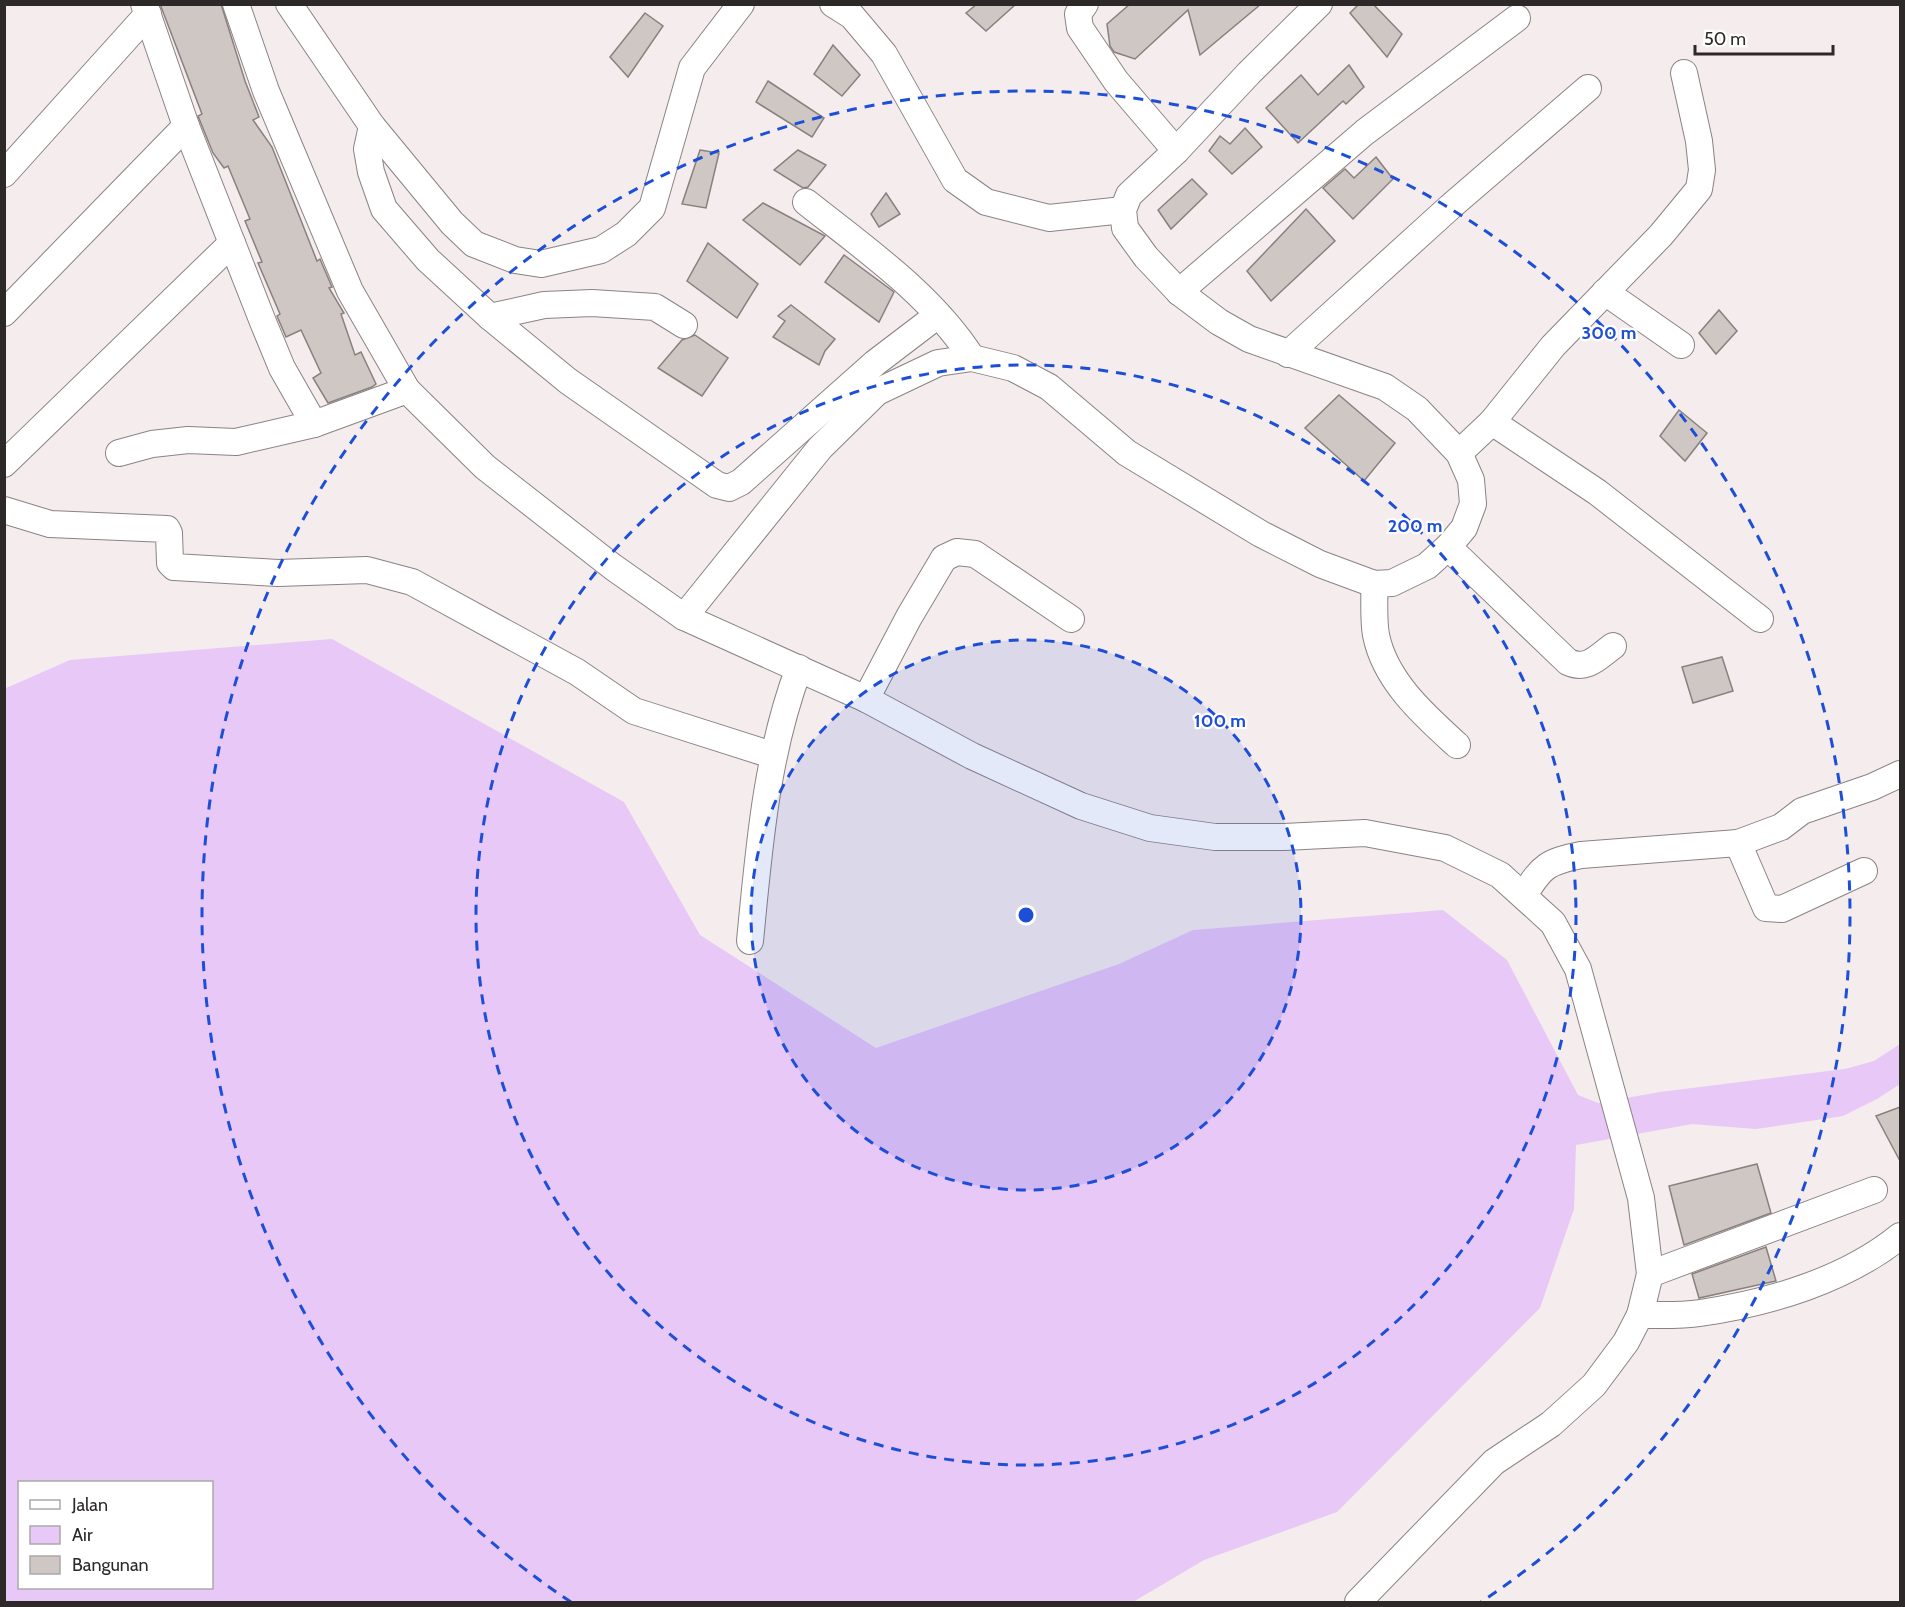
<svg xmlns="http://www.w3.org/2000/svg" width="1905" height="1607" viewBox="0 0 1905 1607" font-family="Cabin,sans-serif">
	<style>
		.water { fill: #e7c8f6; fill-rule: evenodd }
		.building { fill: #cec7c3; stroke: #89817e; stroke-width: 1.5 }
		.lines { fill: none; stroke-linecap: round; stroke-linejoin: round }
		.minor-casing { stroke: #8b8383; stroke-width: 28 }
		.minor { stroke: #fff; stroke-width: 26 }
		.ring { fill: none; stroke: #1d4ed8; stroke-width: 3; stroke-dasharray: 10 8 }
		.centre { fill: #1d4ed8; stroke: #fff; stroke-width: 3 }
		.ring-label { font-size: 18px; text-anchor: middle; font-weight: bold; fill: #1d4ed8; stroke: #fff; stroke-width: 4.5; stroke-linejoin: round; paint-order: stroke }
	</style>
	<rect width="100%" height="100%" fill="#f5eced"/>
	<path class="water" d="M332 639 624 802 700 935 876 1048 1119 964 1193 930 1443 910 1507 960 1578 1095 1598 1103 1660 1092 1845 1069 1874 1061 1900 1044V1084L1877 1099 1843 1116 1756 1129 1692 1124 1576 1145 1574 1209 1540 1308 1337 1512 1204 1560 1133 1602H5L4 689 70 660ZM20 1482H212V1588H20Z"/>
	<g class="building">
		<polygon points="160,4 221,4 245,81 259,117 253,120 272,147 317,261 320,259 332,287 329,288 344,313 341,314 355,355 361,352 376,384 372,387 328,403 313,378 321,373 301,330 286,337 277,316 280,314 258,263 262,262 245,221 250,219 228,166 224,168 213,153 198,116 202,114"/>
		<polygon points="977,4 1016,4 986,31 966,13"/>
		<polygon points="1130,4 1261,4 1200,55 1188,10 1135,59 1114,52 1110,46 1107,24"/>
		<polygon points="1359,4 1373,4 1402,34 1387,57 1350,13"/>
		<polygon points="645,13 663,26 628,77 610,57"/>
		<polygon points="833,45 860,75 842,96 814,74"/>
		<polygon points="1349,65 1364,87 1346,104 1343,101 1298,143 1266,108 1301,75 1318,95"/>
		<polygon points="768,81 824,118 812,137 756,102"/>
		<polygon points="1245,128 1262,147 1232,174 1209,151 1220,136 1230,144"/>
		<polygon points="700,150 719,153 706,208 682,204"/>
		<polygon points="798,150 826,165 808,187 803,188 774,170"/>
		<polygon points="1376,157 1393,179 1353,219 1323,188 1345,169 1354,178"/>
		<polygon points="1192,179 1207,194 1171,229 1158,210"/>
		<polygon points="886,193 900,214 879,227 871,214"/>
		<polygon points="763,203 825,236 800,265 743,220"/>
		<polygon points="1306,209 1335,241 1271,301 1247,271"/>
		<polygon points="708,243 758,284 737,318 687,281"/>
		<polygon points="844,255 894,292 879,322 825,282"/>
		<polygon points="791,305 835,339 825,351 819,365 773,337 785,321 778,316"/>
		<polygon points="1719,310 1737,331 1716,354 1699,333"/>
		<polygon points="695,335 728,358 702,396 658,368 682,340"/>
		<polygon points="1339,395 1395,443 1364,481 1305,428"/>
		<polygon points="1679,410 1707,433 1685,461 1660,436"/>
		<polygon points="1722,657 1733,691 1693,703 1682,667"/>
		<polygon points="1900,1107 1900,1161 1876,1116"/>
		<polygon points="1757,1164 1771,1213 1684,1245 1669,1186"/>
		<polygon points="1766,1247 1776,1281 1699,1298 1692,1274"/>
	</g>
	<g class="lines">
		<defs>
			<g id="minor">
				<polyline points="144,4 186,126 263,322 282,368 314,424 407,390"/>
				<polyline points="236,4 266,91 350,291 407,390 485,467 613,567 684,617 866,699 972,756 1081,806 1150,828 1215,837 1284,837 1365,833 1445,848 1500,875 1553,923 1578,969 1641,1198 1650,1274 1640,1315 1626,1342 1594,1385 1551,1424 1494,1462 1358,1602"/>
				<polyline points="289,4 372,126 452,223 474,244 515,260 541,264 601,250 626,234 652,208 692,68 741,4"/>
				<polyline points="833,4 852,16 884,54 955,180 986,202 1049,218 1123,210"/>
				<polyline points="1085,4 1078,14 1080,28 1116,81 1176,151"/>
				<polyline points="372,126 367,149 371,172 384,209 428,260 490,317 568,381 717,485 729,488 741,482 875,363 938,315"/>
				<polyline points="4,174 148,14"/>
				<path d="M806 202C864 248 932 295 972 358"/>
				<polyline points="1179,292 1365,132 1517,18"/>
				<polyline points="1605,292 1681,345"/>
				<polyline points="4,313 186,126"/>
				<polyline points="490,317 544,305 592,303 655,307 684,325"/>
				<polyline points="1288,354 1450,207 1588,88"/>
				<polyline points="1492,422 1597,492 1760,619"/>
				<polyline points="119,453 152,444 188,440 236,442 314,424"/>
				<polyline points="1459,453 1492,422 1553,346 1661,235 1699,189 1702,170 1699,141 1684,73"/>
				<polyline points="4,464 232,243"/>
				<polyline points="4,510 50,524 167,529 169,533 170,563 174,567 278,573 367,570 412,582 577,672 634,711 772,755"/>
				<path d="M1448 547 1568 662C1587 671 1598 657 1613 646"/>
				<path d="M1374 584C1375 600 1373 618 1376 635 1385 681 1425 716 1457 745"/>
				<polyline points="684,617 820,448 877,392 938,363 972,358 1013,368 1049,387 1127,453 1261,534 1320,564 1374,584 1392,583 1427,566 1448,547 1464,528 1473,504 1471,480 1459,453 1417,409 1385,387 1249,339 1219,322 1179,292 1146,257 1125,228 1123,210 1129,195 1176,151 1249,73 1319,4"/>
				<polyline points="866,699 909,617 944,558 957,552 975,554 1071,619"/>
				<polyline points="1738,843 1766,908 1782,909 1864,871"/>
				<path d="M1524 895C1542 866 1547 862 1581 855L1738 843 1781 827 1802 811 1872 787 1900 774"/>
				<path d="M750 941C759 848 766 756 799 668"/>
				<polyline points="1650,1274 1874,1190"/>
				<path d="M1640 1315C1660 1315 1681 1316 1700 1313 1769 1303 1846 1280 1900 1236"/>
			</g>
		</defs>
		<use href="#minor" class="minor-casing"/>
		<use href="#minor" class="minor"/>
	</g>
	<circle cx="1026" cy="915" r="275" fill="#1d4ed8" fill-opacity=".12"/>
	<g class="ring">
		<circle cx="1026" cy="915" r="275"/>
		<circle cx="1026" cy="915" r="550"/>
		<path d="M571 1602A824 824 0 1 1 1481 1602"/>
	</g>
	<circle cx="1026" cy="915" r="9" class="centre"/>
	<g class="ring-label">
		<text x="1609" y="339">300 m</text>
		<text x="1415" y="532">200 m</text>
		<text x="1220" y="727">100 m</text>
	</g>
	<rect width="1905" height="1607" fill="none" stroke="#2d2929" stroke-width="12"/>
	<rect x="18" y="1481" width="195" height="108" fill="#ffffff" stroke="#aba9a9" stroke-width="1.5"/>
	<rect x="30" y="1500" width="30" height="9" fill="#ffffff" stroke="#aba9a9" stroke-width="1.5"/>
	<text x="72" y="1511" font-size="18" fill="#2d2929">Jalan</text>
	<rect x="30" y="1526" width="30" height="18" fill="#e7c8f6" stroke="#aba9a9" stroke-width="1.5"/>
	<text x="72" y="1541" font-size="18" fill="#2d2929">Air</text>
	<rect x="30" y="1556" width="30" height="18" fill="#cec7c3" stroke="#aba9a9" stroke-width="1.5"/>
	<text x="72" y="1571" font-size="18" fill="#2d2929">Bangunan</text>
	<path d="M1695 45v9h138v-9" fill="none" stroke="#2d2929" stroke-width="3"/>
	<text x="1704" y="45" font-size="18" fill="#2d2929" stroke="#ffffff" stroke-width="4.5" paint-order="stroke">50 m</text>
</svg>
